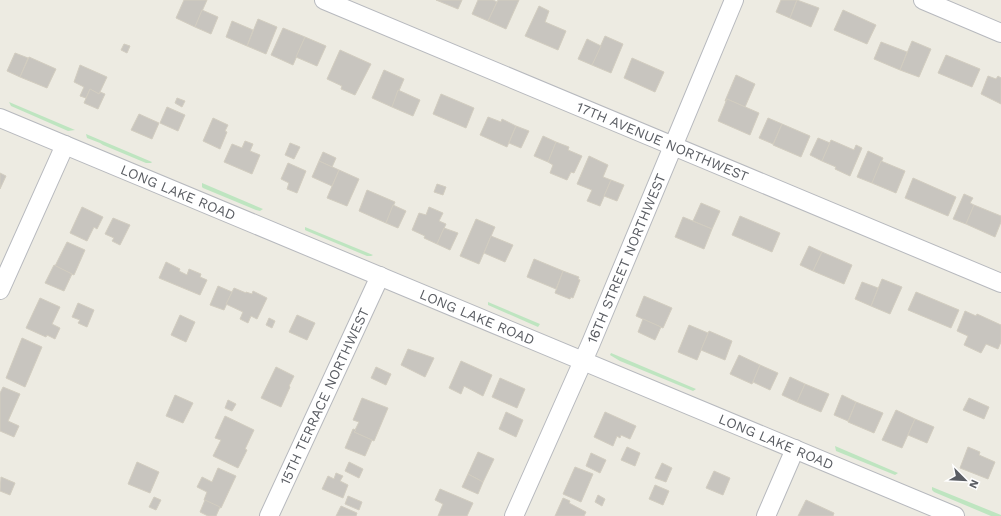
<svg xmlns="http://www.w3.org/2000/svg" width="1001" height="516" viewBox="0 0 1001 516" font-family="'Work Sans',sans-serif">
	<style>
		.green { fill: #bee5c0 }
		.building { fill: #c8c5bf; stroke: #d2cdc0 }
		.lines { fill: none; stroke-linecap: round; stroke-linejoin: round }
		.minor-casing { stroke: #b7b9be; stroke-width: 20 }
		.minor { stroke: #fff; stroke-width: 18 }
		.labels { text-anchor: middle; stroke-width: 3; stroke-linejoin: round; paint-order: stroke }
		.street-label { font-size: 14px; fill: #5a5d63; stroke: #fff }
	</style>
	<rect width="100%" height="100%" fill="#edebe2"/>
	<g class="green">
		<polygon points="9,102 75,130 68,131 11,106"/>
		<polygon points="86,134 152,162 151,163 146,163 103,145 100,143 87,138"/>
		<polygon points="202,183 263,209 260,211 256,210 203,188 202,187"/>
		<polygon points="305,227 373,255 371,256 367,256 307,231 305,230"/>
		<polygon points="488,302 540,324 538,327 488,305"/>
		<polygon points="611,353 696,389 693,391 620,361 610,355"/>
		<polygon points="835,446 898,473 895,475 836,451"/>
		<polygon points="932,487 1001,515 1001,516 991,516 934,492 932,490"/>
	</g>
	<g class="building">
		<polygon points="184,0 207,0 195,27 176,18"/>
		<polygon points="436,0 462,0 458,9"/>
		<polygon points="478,0 493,0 497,2 488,21 472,14"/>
		<polygon points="498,0 519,0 506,29 488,21"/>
		<polygon points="781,0 797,0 790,18 776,12"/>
		<polygon points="797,0 819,8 811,27 790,18"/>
		<polygon points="539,6 549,11 545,22 566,31 558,50 525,36"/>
		<polygon points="202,10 218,17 211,34 195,27"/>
		<polygon points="843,10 876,25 867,44 834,30"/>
		<polygon points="258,19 277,27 266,54 247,46"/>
		<polygon points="232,21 253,30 247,46 226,37"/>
		<polygon points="283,28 305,37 293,65 271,55"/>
		<polygon points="605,36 623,44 611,73 592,65"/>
		<polygon points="305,37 326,46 317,66 296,57"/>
		<polygon points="587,39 601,46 592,65 578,59"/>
		<polygon points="912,41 931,49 919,77 900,70"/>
		<polygon points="881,42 907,52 900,70 874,59"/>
		<polygon points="124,44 130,46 127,53 121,50"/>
		<polygon points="340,50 371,64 355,95 341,89 342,86 327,79"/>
		<polygon points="15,53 28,58 20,77 7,71"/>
		<polygon points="946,55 980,69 972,87 938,73"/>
		<polygon points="29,57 56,69 47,88 20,77"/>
		<polygon points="632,58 664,72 655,92 624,78"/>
		<polygon points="80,65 107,77 99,94 90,89 86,98 80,96 84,87 74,82"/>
		<polygon points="384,70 404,79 392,107 372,98"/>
		<polygon points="736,75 755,84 745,107 727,99 726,101 725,101"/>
		<polygon points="988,76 996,79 998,76 1001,78 1001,104 981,94"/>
		<polygon points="90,89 99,94 100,92 105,94 98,109 84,103"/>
		<polygon points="398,90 420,100 413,116 392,107"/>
		<polygon points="441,94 474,108 466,128 433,114"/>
		<polygon points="177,98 185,101 182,107 175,103"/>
		<polygon points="727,99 759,113 750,135 718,121"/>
		<polygon points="167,107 185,115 178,131 160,123"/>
		<polygon points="139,114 159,123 152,139 131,130"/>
		<polygon points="488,117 501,122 502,119 516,126 507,147 480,135"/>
		<polygon points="213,118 228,125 225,131 227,132 220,149 203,141"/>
		<polygon points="768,118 782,124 773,144 759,138"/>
		<polygon points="782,124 810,136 801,157 773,145"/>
		<polygon points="516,126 529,131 521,148 509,143"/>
		<polygon points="543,136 556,142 548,162 534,156"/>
		<polygon points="818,138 830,143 822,161 810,155"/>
		<polygon points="831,140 854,150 856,145 862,148 850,176 835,169 836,167 822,161"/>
		<polygon points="245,141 253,144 250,151 260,155 252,174 224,162 232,144 242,148"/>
		<polygon points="556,142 569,147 568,150 582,156 574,173 571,172 567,180 550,173 553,165 548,162"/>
		<polygon points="290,143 300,147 294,159 285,155"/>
		<polygon points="868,151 883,158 872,183 857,177"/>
		<polygon points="323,152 336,158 332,167 319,161"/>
		<polygon points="589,156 608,165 603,177 611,180 600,206 587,201 592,190 577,184"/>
		<polygon points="319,161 339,170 332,186 312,177"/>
		<polygon points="881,161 905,171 896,193 872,183"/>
		<polygon points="288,163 306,171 297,193 287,189 289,183 281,179"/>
		<polygon points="339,170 359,179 347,206 327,198"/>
		<polygon points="0,173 6,176 0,189"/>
		<polygon points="913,178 956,197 948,216 905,198"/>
		<polygon points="611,180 624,185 617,201 604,196"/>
		<polygon points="437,184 446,187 443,195 434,192"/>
		<polygon points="367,190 395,202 386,223 359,211"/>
		<polygon points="964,194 973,198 970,203 974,205 966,224 953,219"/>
		<polygon points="701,203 720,211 712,229 693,221"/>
		<polygon points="393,205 406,211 398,228 386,223"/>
		<polygon points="974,205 1001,216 1001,222 995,237 966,224"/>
		<polygon points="82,207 103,217 97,229 94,227 87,241 70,233"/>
		<polygon points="429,207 443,213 439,221 446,224 437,244 424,238 425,236 412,230 419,213 426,215"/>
		<polygon points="740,216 780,233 772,252 732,235"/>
		<polygon points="683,217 712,229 704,249 675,237"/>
		<polygon points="113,218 130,225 120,245 112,241 114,238 105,234"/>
		<polygon points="476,219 495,227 479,264 460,256"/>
		<polygon points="444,228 458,233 450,250 437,244"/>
		<polygon points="491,236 513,245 505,262 484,253"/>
		<polygon points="67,242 85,250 74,275 55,266"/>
		<polygon points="809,246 822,252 813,271 800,265"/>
		<polygon points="822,252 852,265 844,284 813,271"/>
		<polygon points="534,259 563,271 556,289 527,277"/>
		<polygon points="166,262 180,269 179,271 187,275 189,269 201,274 200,277 207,280 200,295 159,278"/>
		<polygon points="54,265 72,274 64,291 45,283"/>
		<polygon points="563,271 579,277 578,279 580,280 573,298 571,297 570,299 555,293"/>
		<polygon points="882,279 902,287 890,314 871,306"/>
		<polygon points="862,282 878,288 871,306 855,299"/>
		<polygon points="218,286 232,292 224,310 210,305"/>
		<polygon points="234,288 246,293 246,292 252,294 253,291 267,298 257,319 251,316 248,323 240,319 243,312 226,304"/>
		<polygon points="916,292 959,310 951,328 908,310"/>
		<polygon points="644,296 672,308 663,328 636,316"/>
		<polygon points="40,298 60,307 52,324 60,328 55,339 47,335 46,337 26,328"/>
		<polygon points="78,303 94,310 87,327 78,323 80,320 72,317"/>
		<polygon points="965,311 976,316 977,314 1001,325 1001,342 998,349 986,344 981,353 964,345 968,336 957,331"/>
		<polygon points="180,315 195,322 186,342 171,335"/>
		<polygon points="297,315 315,323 307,340 289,332"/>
		<polygon points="269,318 275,321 272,328 266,325"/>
		<polygon points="643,319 661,327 655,340 638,332"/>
		<polygon points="689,325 708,333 697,360 678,352"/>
		<polygon points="709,331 732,341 725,360 701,350"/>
		<polygon points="22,338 42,347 25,387 6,378"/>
		<polygon points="408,349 434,358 425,377 401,365"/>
		<polygon points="739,355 760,365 752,384 730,374"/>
		<polygon points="461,361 492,375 483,396 464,386 461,394 449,388"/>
		<polygon points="760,365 778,373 770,390 753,382"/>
		<polygon points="276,367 294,376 289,386 290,387 281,407 261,398"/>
		<polygon points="376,367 391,374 386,385 371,378"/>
		<polygon points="790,377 805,384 797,402 782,395"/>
		<polygon points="500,378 525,389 517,408 492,397"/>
		<polygon points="805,384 829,394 821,412 797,402"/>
		<polygon points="3,387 20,394 8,421 19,426 14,437 0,431 0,393"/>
		<polygon points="175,395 193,403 183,423 166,416"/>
		<polygon points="842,395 856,402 848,421 834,415"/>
		<polygon points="362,398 388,408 374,441 354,432 359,422 353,420"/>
		<polygon points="969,398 989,407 984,419 963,410"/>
		<polygon points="228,400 236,404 232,411 225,408"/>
		<polygon points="856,402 883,413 874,433 848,422"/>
		<polygon points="896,410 915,419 902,448 882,440"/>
		<polygon points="506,412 523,420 516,437 499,429"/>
		<polygon points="605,412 636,426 630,439 621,435 620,438 617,436 613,446 594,437"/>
		<polygon points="225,416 254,430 245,449 247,450 238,468 213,456 221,440 215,438"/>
		<polygon points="915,419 934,427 927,443 908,435"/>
		<polygon points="353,429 356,430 354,432 372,440 365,456 345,448"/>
		<polygon points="627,447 640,453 635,466 621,460"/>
		<polygon points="968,447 980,452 979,455 995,462 988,479 960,468"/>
		<polygon points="478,452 494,459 483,482 468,474"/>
		<polygon points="591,453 606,460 600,473 586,466"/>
		<polygon points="137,462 159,472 150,493 128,484"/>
		<polygon points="349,462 363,469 359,478 345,471"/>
		<polygon points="662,463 672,468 666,482 655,478"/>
		<polygon points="575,467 593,474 581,502 563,494"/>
		<polygon points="218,468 236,476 221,508 204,500 207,492 197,487 202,477 212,482"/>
		<polygon points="714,471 730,478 723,495 706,488"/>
		<polygon points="336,473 343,476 340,481 348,485 343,498 322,489 328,476 334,479"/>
		<polygon points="468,474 483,482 478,494 462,487"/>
		<polygon points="1,477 15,483 10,495 0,491"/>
		<polygon points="655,485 669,491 663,505 649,499"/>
		<polygon points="440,489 473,503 467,516 438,516 443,504 435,500"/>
		<polygon points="598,495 605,499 602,506 595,502"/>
		<polygon points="348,496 362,502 359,510 345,504"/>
		<polygon points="154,497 161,500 156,510 149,507"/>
		<polygon points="563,498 570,501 569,503 586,512 584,516 555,516"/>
		<polygon points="205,500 220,507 216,516 208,516 200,512"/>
		<polygon points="806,500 834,513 833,516 798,516"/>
		<polygon points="341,506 357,513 356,516 336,516"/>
	</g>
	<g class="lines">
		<defs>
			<g id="minor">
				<path id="s1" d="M324 0 1001 283"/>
				<polyline points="923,0 1001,33"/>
				<path id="s2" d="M0 118 955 516"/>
				<polyline points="0,290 65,145"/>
				<path id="s3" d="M269 516 380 276"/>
				<path id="s4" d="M514 516 591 343 734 0"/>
				<polyline points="766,516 795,449"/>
			</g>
		</defs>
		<use href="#minor" class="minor-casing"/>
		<use href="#minor" class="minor"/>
	</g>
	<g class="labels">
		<g class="street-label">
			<text dy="5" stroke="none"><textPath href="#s1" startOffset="367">17TH AVENUE NORTHWEST</textPath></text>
			<text dy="5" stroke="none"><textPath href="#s2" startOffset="193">LONG LAKE ROAD</textPath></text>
			<text dy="5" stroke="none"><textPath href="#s4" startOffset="281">16TH STREET NORTHWEST</textPath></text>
			<text dy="5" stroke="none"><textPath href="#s2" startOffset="517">LONG LAKE ROAD</textPath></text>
			<text dy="5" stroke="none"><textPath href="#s3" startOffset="132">15TH TERRACE NORTHWEST</textPath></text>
			<text dy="5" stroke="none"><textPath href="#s2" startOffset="841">LONG LAKE ROAD</textPath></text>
		</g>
	</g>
	<g transform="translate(965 480) rotate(114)" stroke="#ffffff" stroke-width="3" paint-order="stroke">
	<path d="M0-3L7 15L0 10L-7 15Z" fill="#5a5d63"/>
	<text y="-6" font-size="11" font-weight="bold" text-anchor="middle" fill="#5a5d63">N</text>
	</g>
</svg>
